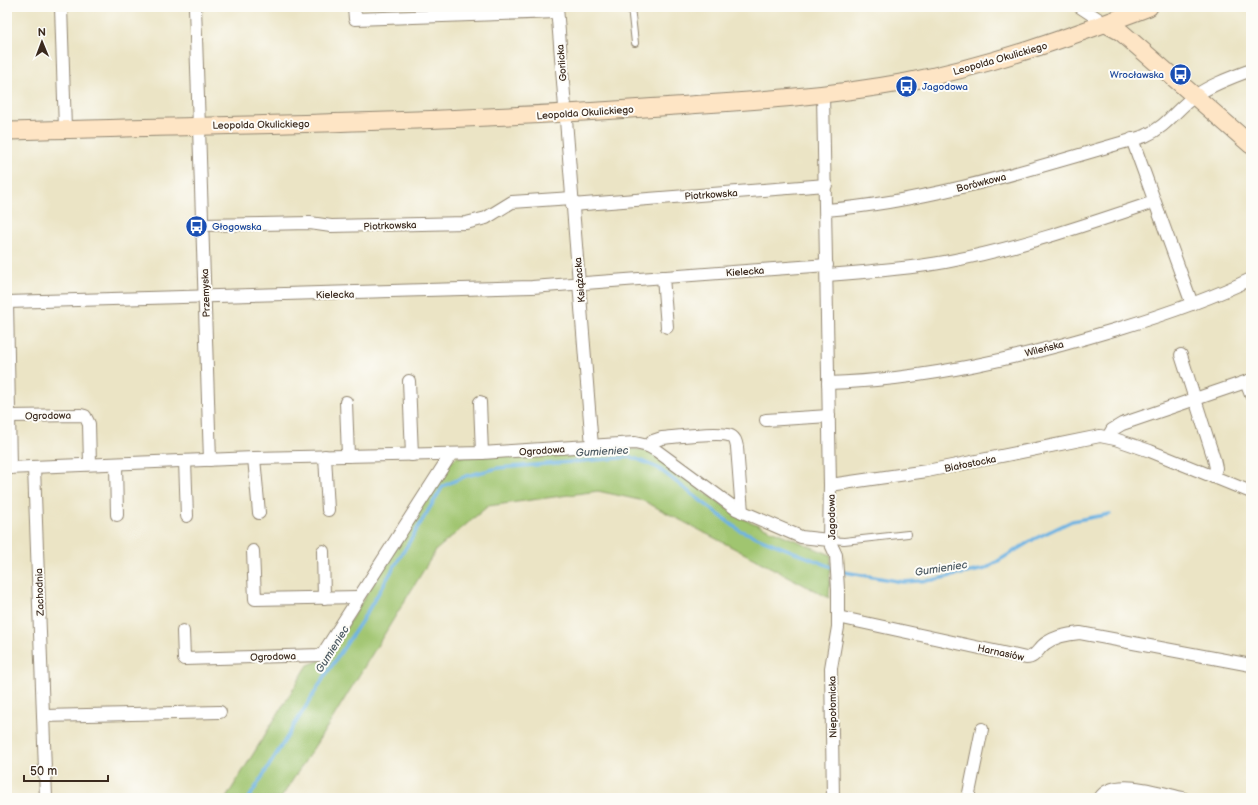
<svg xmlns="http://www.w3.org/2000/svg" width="1258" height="805" viewBox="0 0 1258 805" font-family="'Balsamiq Sans',sans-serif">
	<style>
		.green { fill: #a0c570; stroke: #6e7847 }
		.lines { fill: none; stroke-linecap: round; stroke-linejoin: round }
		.stream { stroke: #6db3e3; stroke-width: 3.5 }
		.lane-casing { stroke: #938772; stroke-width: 8 }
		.street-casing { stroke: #938772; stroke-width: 14 }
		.secondary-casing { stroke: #938772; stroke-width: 19 }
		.lane { stroke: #fff; stroke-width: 6 }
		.street { stroke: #fff; stroke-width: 12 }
		.secondary { stroke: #fee5c5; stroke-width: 17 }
		.labels { text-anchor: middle; stroke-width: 4; stroke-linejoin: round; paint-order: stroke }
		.street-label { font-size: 10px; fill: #3b2a1e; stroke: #fdfcf7 }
		.transit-label { font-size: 10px; fill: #164399; stroke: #fdfcf7; text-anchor: start }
		.water-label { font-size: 11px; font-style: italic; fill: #4c5a63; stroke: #fdfcf7 }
	</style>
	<rect width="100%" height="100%" fill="#fdfcf7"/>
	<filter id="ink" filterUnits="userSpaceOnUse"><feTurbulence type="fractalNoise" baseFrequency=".025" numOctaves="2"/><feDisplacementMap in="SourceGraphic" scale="8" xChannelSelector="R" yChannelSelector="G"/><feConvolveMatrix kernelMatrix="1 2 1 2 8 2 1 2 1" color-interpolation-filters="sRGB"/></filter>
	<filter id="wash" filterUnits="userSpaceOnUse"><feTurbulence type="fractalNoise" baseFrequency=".012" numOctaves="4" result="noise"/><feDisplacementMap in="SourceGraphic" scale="16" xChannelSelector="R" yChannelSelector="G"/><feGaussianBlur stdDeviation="0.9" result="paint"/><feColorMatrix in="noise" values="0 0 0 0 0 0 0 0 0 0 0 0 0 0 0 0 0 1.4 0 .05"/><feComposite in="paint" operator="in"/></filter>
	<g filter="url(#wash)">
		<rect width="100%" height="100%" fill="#ebe4c5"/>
		<polygon class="green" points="636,449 650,452 739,517 831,555 829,598 644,501 598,491 488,506 436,550 331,721 281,798 226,798 308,665 327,658 444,470 456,457"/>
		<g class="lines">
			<polyline class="stream" points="249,798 323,679 361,622 443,486 466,476 498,468 632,457 658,468 739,530 844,572 903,582 932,580 985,569 1034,539 1072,521 1110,514"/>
		</g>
	</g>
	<g filter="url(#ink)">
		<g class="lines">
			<defs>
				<g id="lane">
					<polyline points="631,7 635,43"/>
					<polyline points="829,540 844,541 908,534"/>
				</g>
				<g id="street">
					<polyline points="61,7 65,129"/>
					<polyline points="195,7 210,460"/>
					<polyline points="354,7 355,19 557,12"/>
					<polyline points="557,7 592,446"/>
					<polyline points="1080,7 1106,24"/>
					<polyline points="823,94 830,485 829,540 836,555 838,589 838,627 831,668 833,798"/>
					<polyline points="1132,139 1192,304"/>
					<polyline points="572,205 826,185"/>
					<path d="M826 210C935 201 1040 166 1145 136 1168 126 1176 109 1195 96 1212 84 1233 77 1251 70"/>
					<polyline points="203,225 310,223 331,226 466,223 486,218 512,202 572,198"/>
					<path d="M827 275C867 272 906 269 945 262 1016 249 1086 225 1154 202"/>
					<polyline points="663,277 667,327"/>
					<polyline points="7,302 532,287 827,265"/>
					<polyline points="7,302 10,468"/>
					<polyline points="1181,355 1214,459 1216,468 1213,477"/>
					<polyline points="409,381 412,455"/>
					<polyline points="1246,382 1251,395"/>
					<path d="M828 383C926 380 1024 357 1117 329 1163 315 1208 300 1251 279"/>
					<polyline points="346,402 348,456"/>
					<polyline points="480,402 482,453"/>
					<polyline points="9,416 81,415 85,416 89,424 90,464"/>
					<polyline points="766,420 829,416"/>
					<polyline points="1108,437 1112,430 1122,424 1251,380"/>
					<path d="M648 446 653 441 662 438C675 437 721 431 731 436 735 438 736 442 737 447L742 512"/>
					<polyline points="325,456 328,510"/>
					<polyline points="254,458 259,513"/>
					<polyline points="185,461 187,516"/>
					<polyline points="116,464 117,515"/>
					<polyline points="34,467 46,798"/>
					<polyline points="7,468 254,458 482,453 635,443 648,446 657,451 736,509 801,537 829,540"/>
					<polyline points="830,485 927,471 1100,436 1115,439 1150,451 1251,492"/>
					<polyline points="253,551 255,599 358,597"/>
					<polyline points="323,551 324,598"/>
					<path d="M838 617 1026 658C1036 658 1038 648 1046 643 1056 636 1068 634 1080 633L1251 665"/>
					<polyline points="183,631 184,659 322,655 451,454"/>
					<polyline points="43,716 220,712"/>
					<polyline points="968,798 982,729"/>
					<path d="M1100 798C1113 776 1163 794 1183 798"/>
				</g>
				<g id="secondary">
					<polyline points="1106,24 1121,32 1251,145"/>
					<path d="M7 131C220 125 433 123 645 108 732 102 820 98 906 82 989 66 1070 37 1149 7"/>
				</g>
			</defs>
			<use href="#lane" class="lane-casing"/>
			<use href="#street" class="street-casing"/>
			<use href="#secondary" class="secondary-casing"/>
			<use href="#lane" class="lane"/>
			<use href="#street" class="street"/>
			<use href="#secondary" class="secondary"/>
		</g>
	</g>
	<defs>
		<symbol id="bus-disc" viewBox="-11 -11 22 22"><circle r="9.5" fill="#1a4fb4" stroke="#fdfcf7"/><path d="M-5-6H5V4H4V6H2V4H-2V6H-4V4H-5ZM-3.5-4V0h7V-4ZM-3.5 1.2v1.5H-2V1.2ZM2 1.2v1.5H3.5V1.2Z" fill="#fff"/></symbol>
	</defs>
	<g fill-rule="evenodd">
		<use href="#bus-disc" x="1168" y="62" width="25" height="25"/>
		<use href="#bus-disc" x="894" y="74" width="25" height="25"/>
		<use href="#bus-disc" x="184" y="214" width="25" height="25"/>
	</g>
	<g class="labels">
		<g class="street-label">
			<text transform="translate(1000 58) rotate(-16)" y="4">Leopolda Okulickiego</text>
			<text transform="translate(561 63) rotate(-95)" y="4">Gorlicka</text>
			<text transform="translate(585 112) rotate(-4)" y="4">Leopolda Okulickiego</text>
			<text transform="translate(261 124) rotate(-1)" y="4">Leopolda Okulickiego</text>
			<text transform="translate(981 182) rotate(-14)" y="4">Borówkowa</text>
			<text transform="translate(711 194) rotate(-4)" y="4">Piotrkowska</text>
			<text transform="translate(390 225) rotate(-2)" y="4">Piotrkowska</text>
			<text transform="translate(745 271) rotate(-4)" y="4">Kielecka</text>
			<text transform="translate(579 280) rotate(-95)" y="4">Książacka</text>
			<text transform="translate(205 293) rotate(-92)" y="4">Przemyska</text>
			<text transform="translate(335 294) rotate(-1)" y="4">Kielecka</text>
			<text transform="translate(1044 348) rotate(-14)" y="4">Wileńska</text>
			<text transform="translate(48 415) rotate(-1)" y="4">Ogrodowa</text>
			<text transform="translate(542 450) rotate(-4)" y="4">Ogrodowa</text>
			<text transform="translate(970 463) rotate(-11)" y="4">Białostocka</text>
			<text transform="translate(831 517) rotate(-91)" y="4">Jagodowa</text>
			<text transform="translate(39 592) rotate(-92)" y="4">Zachodnia</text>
			<text transform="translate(1001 652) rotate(12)" y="4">Harnasiów</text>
			<text transform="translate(273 656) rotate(-2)" y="4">Ogrodowa</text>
			<text transform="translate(832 707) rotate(-91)" y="4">Niepołomicka</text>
		</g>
		<g class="transit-label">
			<text x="1164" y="78" text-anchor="end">Wrocławska</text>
			<text x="922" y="90">Jagodowa</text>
			<text x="212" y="230">Głogowska</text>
		</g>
		<g class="water-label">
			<text transform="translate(602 451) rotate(-3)" y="4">Gumieniec</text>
			<text transform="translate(941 568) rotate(-9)" y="4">Gumieniec</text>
			<text transform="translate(332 649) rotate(-58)" y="4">Gumieniec</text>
		</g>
	</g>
	<rect width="1258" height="805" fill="none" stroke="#fdfcf7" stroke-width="24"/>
	<g transform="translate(42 42) rotate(359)" stroke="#fdfcf7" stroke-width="3" paint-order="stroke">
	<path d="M0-3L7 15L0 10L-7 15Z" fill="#3b2a1e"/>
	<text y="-6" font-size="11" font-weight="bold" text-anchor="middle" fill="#3b2a1e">N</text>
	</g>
	<path d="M24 775v6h84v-6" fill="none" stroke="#3b2a1e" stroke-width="2"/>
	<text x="30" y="775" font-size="12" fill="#3b2a1e" stroke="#fdfcf7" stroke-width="3" paint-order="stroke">50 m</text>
</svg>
